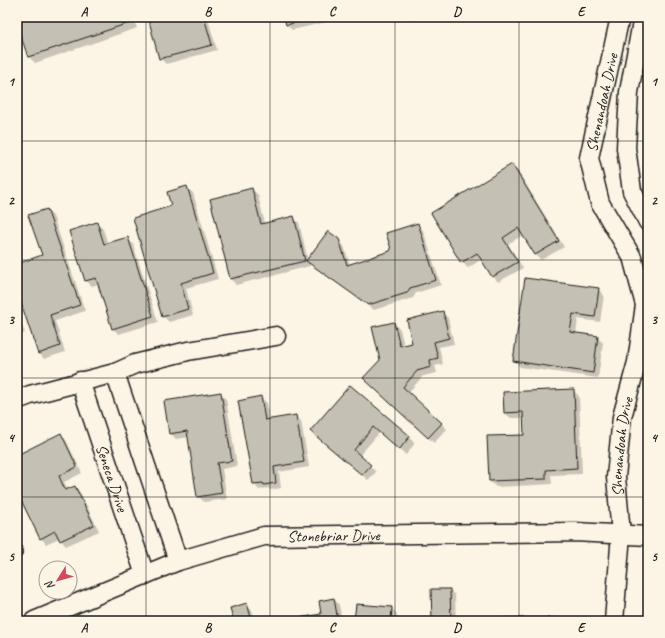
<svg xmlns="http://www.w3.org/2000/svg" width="665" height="638" viewBox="0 0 665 638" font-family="Caveat,sans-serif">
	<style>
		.shadow { fill: #0003 }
		.building { fill: #c4c0b3; stroke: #1c1c1c }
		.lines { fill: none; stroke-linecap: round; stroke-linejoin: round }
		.lane-casing { stroke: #1c1c1c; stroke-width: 12 }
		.street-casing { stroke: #1c1c1c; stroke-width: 21 }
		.lane { stroke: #fcf5e5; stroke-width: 9 }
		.street { stroke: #fcf5e5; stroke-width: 18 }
		.grid { fill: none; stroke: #1c1c1c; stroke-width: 1; stroke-opacity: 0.55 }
		.labels { text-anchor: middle; stroke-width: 4; stroke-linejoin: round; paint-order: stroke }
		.street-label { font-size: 16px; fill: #1c1c1c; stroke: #fcf5e5 }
		.neatline { fill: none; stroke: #1c1c1c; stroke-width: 1.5 }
		.grid-label { font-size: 13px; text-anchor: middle; font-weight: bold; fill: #1c1c1c }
	</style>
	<rect width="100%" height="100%" fill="#fcf5e5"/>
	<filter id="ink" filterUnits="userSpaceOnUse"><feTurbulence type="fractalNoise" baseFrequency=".025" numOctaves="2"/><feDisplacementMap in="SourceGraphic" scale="8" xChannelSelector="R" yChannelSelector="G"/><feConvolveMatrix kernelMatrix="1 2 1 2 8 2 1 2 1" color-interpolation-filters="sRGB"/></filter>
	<g filter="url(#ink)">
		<g class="shadow">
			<polygon points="17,17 133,17 137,28 35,63 29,57 17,22"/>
			<polygon points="149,17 214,17 208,19 217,50 166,64 160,58"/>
			<polygon points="285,17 330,17 331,21 292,30 286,24"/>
			<polygon points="407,17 426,17 411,21"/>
			<polygon points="512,165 518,171 564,247 541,260 536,255 523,235 508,244 523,268 498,282 493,276 482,259 468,268 462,262"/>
			<polygon points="187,188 193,193 218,279 186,288 193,315 169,322 163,316 172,207"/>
			<polygon points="252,189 258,195 265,224 293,217 299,223 308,260 338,240 344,246 350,265 390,252 417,224 423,230 441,285 416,293 413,298 374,310 309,262 310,266 236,285 231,279 211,200"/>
			<polygon points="47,210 53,216 85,311 55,321 65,352 44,359 39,353 17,288 17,265 43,256"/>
			<polygon points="97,223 103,229 108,244 127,238 133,244 158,322 119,334 113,329 99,284 92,286 86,281"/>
			<polygon points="598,289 604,295 600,322 578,319 576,334 597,337 603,343 598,378 520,367 515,361"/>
			<polygon points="17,312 25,333 17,336"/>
			<polygon points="442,312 448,318 454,344 439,347 443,364 435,366 437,373 423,376 408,393 447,429 434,443 370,384 381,360 394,323 400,329 404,346 414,344"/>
			<polygon points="350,386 415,443 406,455 380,432 359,456 376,472 368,480 317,437"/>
			<polygon points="573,390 579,396 582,474 551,475 552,484 496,487 490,481 525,436 525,418 511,418 505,413"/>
			<polygon points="220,393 226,399 237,466 222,469 227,499 204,502 198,496 189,437 176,439 170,433"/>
			<polygon points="261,398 267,403 270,420 296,416 301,421 309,467 279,472 281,488 270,490 268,488 259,490 254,484"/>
			<polygon points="61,435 66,440 82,473 64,482 68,490 75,487 80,492 99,531 66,546 59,538 46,544 41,538 17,489 17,456"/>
			<polygon points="449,590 455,595 456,621 433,621"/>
			<polygon points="334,599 339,605 342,621 294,621 322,615"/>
			<polygon points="246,605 252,610 255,621 235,621"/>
			<polygon points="392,608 397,614 397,621 355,621"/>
		</g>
		<g class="building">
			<polygon points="17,17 130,17 132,22 28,57 17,25"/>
			<polygon points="148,17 204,17 212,45 159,59"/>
			<polygon points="284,17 318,17 286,25"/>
			<polygon points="512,164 559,241 535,255 518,228 503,238 518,262 492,277 477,253 461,263 431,213"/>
			<polygon points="187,186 213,273 181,283 188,309 162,317 133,218 171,206 167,192"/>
			<polygon points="252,188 261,224 294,216 305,261 230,279 210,199"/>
			<polygon points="47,209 80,305 50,315 60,346 38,354 17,291 17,264 42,255 28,215"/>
			<polygon points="97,222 104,244 128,237 153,316 112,329 96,278 85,281 69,231"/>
			<polygon points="418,223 436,280 410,288 407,293 368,305 306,261 328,231 339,239 347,265 390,251 391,249 386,233"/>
			<polygon points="525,278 599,288 595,317 573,314 570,332 598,336 593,373 513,361"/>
			<polygon points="443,311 449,338 434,342 438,358 430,360 431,367 417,371 403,387 442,423 428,438 363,378 380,360 372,327 394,322 400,346 412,343 407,320"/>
			<polygon points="350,385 410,436 399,450 373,427 354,450 371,465 362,475 310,431"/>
			<polygon points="574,389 577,468 546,470 546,479 489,481 487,436 524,435 523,412 504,413 503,392"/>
			<polygon points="221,392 232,461 217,463 222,493 197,497 187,431 169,434 164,401"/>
			<polygon points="261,396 265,420 296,415 304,462 274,467 276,483 264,485 263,483 253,484 238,401"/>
			<polygon points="61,433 77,467 59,476 65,490 75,486 94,525 60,541 55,531 40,539 17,492 17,455"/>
			<polygon points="431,589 450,589 451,621 432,621"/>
			<polygon points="334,598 338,621 293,621 293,619 321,614 319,601"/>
			<polygon points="247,603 252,621 234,621 230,608"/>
			<polygon points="356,604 392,607 391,621 354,621"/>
			<rect x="504" y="618" width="53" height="3"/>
		</g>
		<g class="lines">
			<defs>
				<polyline id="lane" points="17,550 17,553"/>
				<g id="street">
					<polyline points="643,17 629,92 626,148 632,191 648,222"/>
					<polyline points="115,373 178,561"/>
					<path id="s1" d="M80 381 145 575"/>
					<polyline points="17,400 30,395 115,373 135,364 188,351 276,336"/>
					<path id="s2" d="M34 621 178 561 264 536 575 532 648 536"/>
					<path id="s3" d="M614 621 621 534 616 477 622 417 637 362 645 305 632 257 600 203 589 158 620 17"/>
				</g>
			</defs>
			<use href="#lane" class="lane-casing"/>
			<use href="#street" class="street-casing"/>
			<use href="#lane" class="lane"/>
			<use href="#street" class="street"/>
		</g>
	</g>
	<path class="grid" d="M146 17V621M270 17V621M395 17V621M519 17V621M17 141H648M17 260H648M17 378H648M17 497H648"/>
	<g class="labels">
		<g class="street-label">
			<text dy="6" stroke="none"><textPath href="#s3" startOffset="535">Shenandoah Drive</textPath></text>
			<text dy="6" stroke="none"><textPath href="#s3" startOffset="175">Shenandoah Drive</textPath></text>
			<text dy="6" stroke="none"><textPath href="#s1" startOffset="102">Seneca Drive</textPath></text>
			<text dy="6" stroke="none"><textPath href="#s2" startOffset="315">Stonebriar Drive</textPath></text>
		</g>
	</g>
	<rect width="665" height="638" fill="none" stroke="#fcf5e5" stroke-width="44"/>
	<g transform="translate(58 580) rotate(233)"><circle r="19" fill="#fcf5e5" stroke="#a29e95"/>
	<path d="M0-3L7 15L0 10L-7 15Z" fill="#d1495b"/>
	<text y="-6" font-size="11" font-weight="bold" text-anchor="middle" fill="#1c1c1c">N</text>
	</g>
	<rect x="22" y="22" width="621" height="594" class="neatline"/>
	<g class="grid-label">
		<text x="84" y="16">A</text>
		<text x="208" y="16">B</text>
		<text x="332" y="16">C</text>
		<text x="457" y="16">D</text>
		<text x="581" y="16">E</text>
		<text x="11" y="86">1</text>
		<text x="654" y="86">1</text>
		<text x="11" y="205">2</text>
		<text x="654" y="205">2</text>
		<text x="11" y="324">3</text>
		<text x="654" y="324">3</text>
		<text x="11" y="442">4</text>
		<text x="654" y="442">4</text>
		<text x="11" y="561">5</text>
		<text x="654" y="561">5</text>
		<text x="84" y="632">A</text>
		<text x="208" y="632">B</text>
		<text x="332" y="632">C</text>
		<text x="457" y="632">D</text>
		<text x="581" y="632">E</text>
	</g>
</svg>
